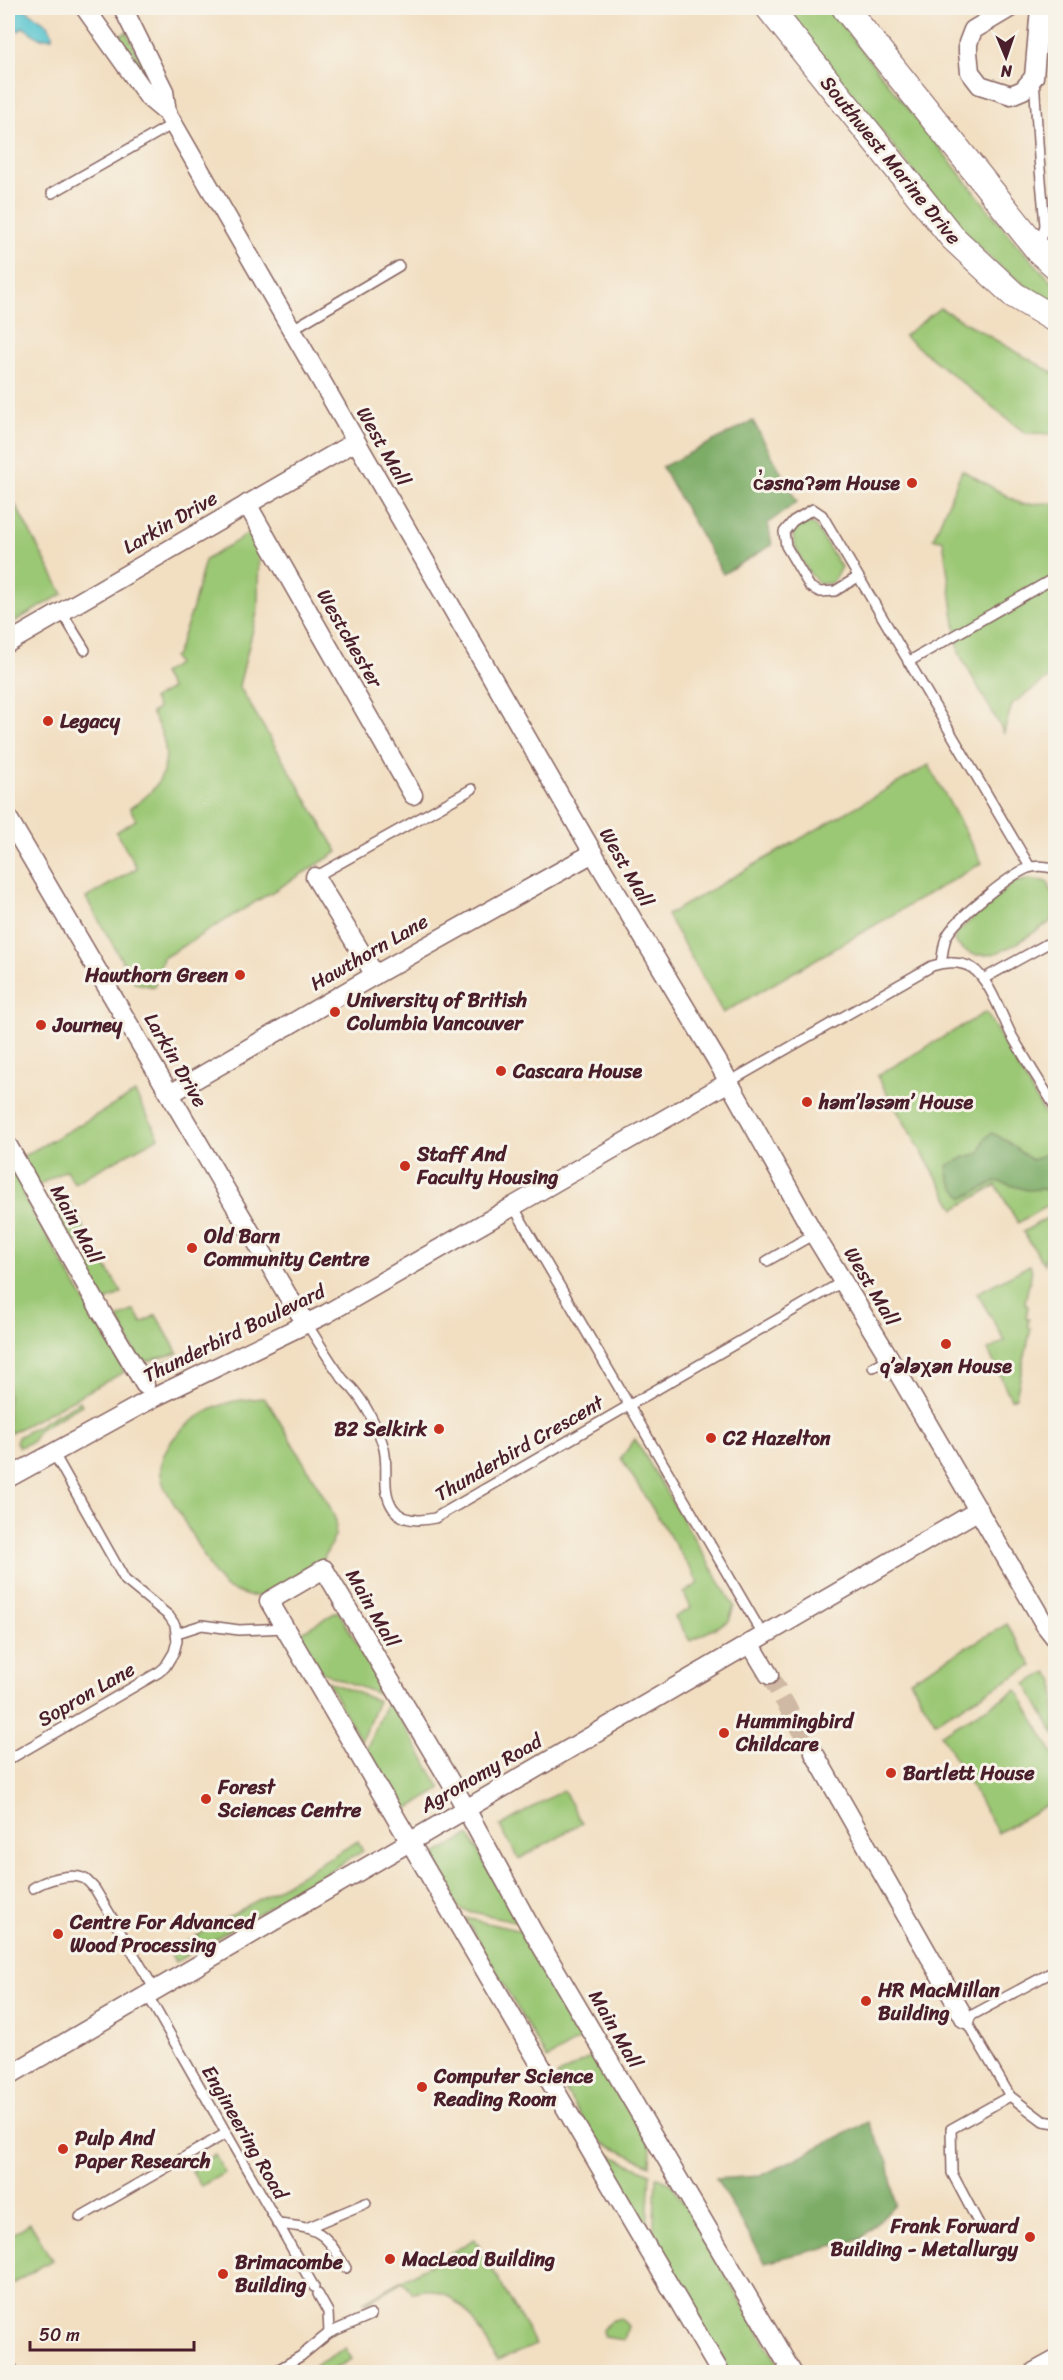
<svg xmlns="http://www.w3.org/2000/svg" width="1063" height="2380" viewBox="0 0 1063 2380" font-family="Sriracha,sans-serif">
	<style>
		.green { fill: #9bc875; stroke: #727450; stroke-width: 1.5 }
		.forest { fill: #7cac66; stroke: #636648; stroke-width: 1.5 }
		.water { fill: #5ac6d0; stroke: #52727e; stroke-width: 1.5 }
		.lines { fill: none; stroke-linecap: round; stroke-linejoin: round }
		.street-tunnel { stroke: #d0b9a4; stroke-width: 18; stroke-dasharray: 18 9; stroke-linecap: butt }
		.lane-casing { stroke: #856260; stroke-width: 12 }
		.street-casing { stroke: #856260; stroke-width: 21 }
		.secondary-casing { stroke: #856260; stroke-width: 28 }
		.lane { stroke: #fff; stroke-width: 9 }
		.street { stroke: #fff; stroke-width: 18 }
		.secondary { stroke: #fff; stroke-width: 26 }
		.poi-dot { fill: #c8321e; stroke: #f7f3e8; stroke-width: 2 }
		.labels { text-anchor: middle; stroke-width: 6; stroke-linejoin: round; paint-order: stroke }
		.street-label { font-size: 20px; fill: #4a1f2b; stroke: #f7f3e8 }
		.poi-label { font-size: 20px; font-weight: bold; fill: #4a1f2b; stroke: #f7f3e8; text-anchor: start }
	</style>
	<rect width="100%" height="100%" fill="#f7f3e8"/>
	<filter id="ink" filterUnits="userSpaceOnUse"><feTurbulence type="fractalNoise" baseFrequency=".0167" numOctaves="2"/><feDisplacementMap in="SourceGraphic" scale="12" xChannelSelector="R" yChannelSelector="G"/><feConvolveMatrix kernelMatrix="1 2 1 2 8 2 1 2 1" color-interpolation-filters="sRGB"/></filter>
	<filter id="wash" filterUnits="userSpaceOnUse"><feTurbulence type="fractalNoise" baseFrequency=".008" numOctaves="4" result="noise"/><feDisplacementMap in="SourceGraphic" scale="24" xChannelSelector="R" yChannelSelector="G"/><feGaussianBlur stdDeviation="1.35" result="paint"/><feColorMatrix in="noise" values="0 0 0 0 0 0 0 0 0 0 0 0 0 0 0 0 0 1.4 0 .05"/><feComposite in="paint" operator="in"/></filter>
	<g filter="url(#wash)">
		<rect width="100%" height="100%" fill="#f2dfc2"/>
		<g class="green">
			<polygon points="784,8 828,8 1012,239 1055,285 1055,308 992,260 950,218"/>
			<polygon points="127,32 156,95 117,37"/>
			<polygon points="940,308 1055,374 1055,434 1025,433 904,336"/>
			<polygon points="962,470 1021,504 1055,503 1055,673 1012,704 1004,733 959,653 943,540 933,539"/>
			<polygon points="8,491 63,594 8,625"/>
			<path d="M807 523 815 526 841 567 832 583 820 584C808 574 792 548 793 532L801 525Z"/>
			<path d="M259 524 258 609 239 686 338 852 163 958 154 987 135 983 86 898 137 868 116 832 136 820 130 808C169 785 176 751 151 713L158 709 153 699 171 689 162 674 177 664 173 657 176 655 192 611 205 560 240 539Z"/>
			<polygon points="929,765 982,863 723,1013 667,915"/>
			<path d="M1030 879 1048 882C1053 896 1058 909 1049 923 1019 940 983 975 954 941L956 933 1013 883Z"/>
			<polygon points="986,1012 1055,1132 1055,1201 1018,1223 996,1185 955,1209 877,1076"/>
			<polygon points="135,1093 159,1137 74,1183 66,1170 22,1194 99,1325 124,1372 11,1433 8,1427 8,1165"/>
			<polygon points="65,1195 88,1235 71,1245 48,1205"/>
			<polygon points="1055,1213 1055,1214 1044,1264 1023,1232"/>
			<polygon points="98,1253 122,1293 104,1302 81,1262"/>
			<polygon points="1030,1265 1032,1270 1025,1302 1028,1307 1026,1318 1029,1319 1028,1326 1031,1328 1016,1397 1011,1399 988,1350 1005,1341 977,1293"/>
			<polygon points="134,1310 142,1323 156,1315 178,1353 140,1363 118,1318"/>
			<polygon points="180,1357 184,1364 154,1378 149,1367"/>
			<path d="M263 1398 271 1407 329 1505 336 1521 335 1536 323 1560 268 1596H248L226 1588 214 1574 165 1488C146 1448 197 1411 231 1402 242 1399 253 1399 263 1398Z"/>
			<polygon points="80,1401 82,1405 38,1430 32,1442 19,1447 16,1442 18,1437"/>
			<polygon points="635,1439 734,1606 729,1621 690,1641 675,1617 691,1608 684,1593 699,1583 621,1458"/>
			<polygon points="338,1611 383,1689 381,1695 321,1672 298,1634"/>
			<polygon points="1007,1624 1032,1666 935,1722 910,1680"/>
			<polygon points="1047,1672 1055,1681 1055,1735 1026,1684"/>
			<polygon points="327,1681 378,1701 361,1741"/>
			<polygon points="1017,1690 1055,1757 1055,1800 998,1833 941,1734"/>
			<polygon points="386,1704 394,1707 441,1789 403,1812 366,1750"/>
			<polygon points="563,1790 582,1823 519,1859 500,1826"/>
			<polygon points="469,1835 519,1922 459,1909 430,1857"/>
			<polygon points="358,1841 363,1851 176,1962 169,1952"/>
			<polygon points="465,1918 525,1932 586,2036 547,2059"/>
			<polygon points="596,2054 651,2147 650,2165 594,2139 557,2076"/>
			<polygon points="601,2151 650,2173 647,2230"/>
			<polygon points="215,2155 225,2173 201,2186 190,2169"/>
			<polygon points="656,2177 672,2184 778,2364 729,2370 653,2241"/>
			<polygon points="30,2223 52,2260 8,2287 8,2237"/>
			<path d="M475 2239 536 2345 497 2361C482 2333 468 2301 436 2291 429 2288 419 2291 412 2292L402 2281 367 2303 364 2302Z"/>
			<polygon points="620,2318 628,2326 624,2340 604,2337 603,2330 610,2321"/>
			<polygon points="345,2348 352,2359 329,2372 313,2372 311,2368"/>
		</g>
		<g class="forest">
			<polygon points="753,421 797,502 768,523 772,545 723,574 662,467"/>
			<path d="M991 1133C1008 1138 1017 1152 1033 1160L1049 1152 1055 1141V1195L1044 1189 1027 1190 996 1181 964 1198C954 1189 948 1181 947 1166L965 1157 980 1153 984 1140Z"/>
			<polygon points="868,2122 888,2161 895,2204 861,2239 765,2262 716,2179 761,2176"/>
		</g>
		<polygon class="water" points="8,8 23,8 48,25 52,33 52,38 39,38 23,27 19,31 8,22"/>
	</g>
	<g filter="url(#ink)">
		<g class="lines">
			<polyline class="street-tunnel" points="769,1675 814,1753"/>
			<defs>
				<g id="lane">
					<polyline points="1034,77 1039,158 1045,225 1040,246"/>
					<polyline points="52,193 173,124"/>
					<polyline points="291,330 399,266"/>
					<polyline points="858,577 835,591 820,592 810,587 786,546 784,532 793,521 813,509 822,515 1030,867"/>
					<polyline points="61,611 85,650"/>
					<polyline points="908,662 1056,577"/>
					<polyline points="315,877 472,789"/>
					<path d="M941 963C943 955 943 943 947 936 956 918 1010 875 1028 868 1037 865 1047 866 1056 869"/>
					<polyline points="983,979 1056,939"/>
					<path d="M729 1082 932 966C944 962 961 961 972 968 989 978 1003 1019 1012 1036 1026 1060 1041 1084 1056 1108"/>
					<polyline points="513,1206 763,1635"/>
					<polyline points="767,1261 814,1234"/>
					<path d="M307 1324C318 1341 328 1359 340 1375 343 1380 348 1384 352 1388 365 1403 377 1426 383 1445 390 1466 380 1489 393 1508 402 1522 421 1521 435 1518L842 1282"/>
					<polyline points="873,1367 890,1359"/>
					<polyline points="177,1633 202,1625 239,1630 285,1628"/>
					<polyline points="8,1760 159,1672 165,1667 174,1652 177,1641 175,1625 169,1616 125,1580 53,1452"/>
					<path d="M33 1888C45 1880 71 1872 85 1879 88 1881 92 1886 95 1889L155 1990"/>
					<polyline points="147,1994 314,2287"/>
					<polyline points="1010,2096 965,2019 1056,1970"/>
					<polyline points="80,2217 225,2134"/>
					<path d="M277 2224C320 2228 324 2231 346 2268"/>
					<polyline points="309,2227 366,2203"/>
					<polyline points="981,2228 952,2173 951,2129 1010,2096 1043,2121 1056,2123"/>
					<polyline points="318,2294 328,2312 329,2333"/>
					<polyline points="274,2372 301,2356 329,2333 371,2315"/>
				</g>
				<g id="street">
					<polyline points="85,8 149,98 167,113 604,872 716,1059 814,1234 890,1359 1045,1625 1056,1639"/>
					<polyline points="123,8 164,91 167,113"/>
					<polyline points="1010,8 973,30 968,43 968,52 970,72 980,85 1011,95 1023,90 1034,77 1040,8"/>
					<polyline points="247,504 413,795"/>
					<polyline points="8,643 355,442"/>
					<polyline points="8,818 288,1296 307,1324"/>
					<polyline points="315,877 375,975"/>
					<polyline points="170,1094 375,975 593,853"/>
					<polyline points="8,1146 102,1313 145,1385"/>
					<polyline points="8,1478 153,1398 326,1314 729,1082"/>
					<polyline points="750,1643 769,1675"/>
					<polyline points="814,1753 965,2019"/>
					<polyline points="8,2076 979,1510"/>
					<polyline points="8,2370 9,2372"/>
					<polyline points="720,2372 269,1601 324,1569 460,1798 532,1930 792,2372"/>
					<polyline points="1034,2372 1056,2360"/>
				</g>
				<g id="secondary">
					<polyline points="769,8 952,237 1014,295 1056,320"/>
					<polyline points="845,8 1039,251 1056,266"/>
				</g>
			</defs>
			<use href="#lane" class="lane-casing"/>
			<use href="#street" class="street-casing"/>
			<use href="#secondary" class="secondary-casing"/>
			<use href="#lane" class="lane"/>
			<use href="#street" class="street"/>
			<use href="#secondary" class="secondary"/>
		</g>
	</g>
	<g class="poi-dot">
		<circle cx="912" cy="483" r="6"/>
		<circle cx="48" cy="721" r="6"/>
		<circle cx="240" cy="975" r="6"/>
		<circle cx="335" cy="1012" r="6"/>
		<circle cx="41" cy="1025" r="6"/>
		<circle cx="501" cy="1071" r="6"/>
		<circle cx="807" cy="1102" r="6"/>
		<circle cx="405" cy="1166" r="6"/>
		<circle cx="192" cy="1248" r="6"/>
		<circle cx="946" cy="1344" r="6"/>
		<circle cx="439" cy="1429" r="6"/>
		<circle cx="711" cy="1438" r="6"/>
		<circle cx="724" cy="1733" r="6"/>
		<circle cx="891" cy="1773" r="6"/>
		<circle cx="206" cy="1799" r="6"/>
		<circle cx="58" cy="1934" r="6"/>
		<circle cx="866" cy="2001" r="6"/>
		<circle cx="422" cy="2087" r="6"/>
		<circle cx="63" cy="2149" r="6"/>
		<circle cx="1030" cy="2237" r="6"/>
		<circle cx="390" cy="2259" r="6"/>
		<circle cx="223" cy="2274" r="6"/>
	</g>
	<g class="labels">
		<g class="street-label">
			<text transform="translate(891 160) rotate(51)" y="7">Southwest Marine Drive</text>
			<text transform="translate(384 446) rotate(60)" y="7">West Mall</text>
			<text transform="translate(170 522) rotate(-30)" y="7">Larkin Drive</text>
			<text transform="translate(350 638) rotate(60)" y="7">Westchester</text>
			<text transform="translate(627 867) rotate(60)" y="7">West Mall</text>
			<text transform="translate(369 952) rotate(-30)" y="7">Hawthorn Lane</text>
			<text transform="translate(176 1060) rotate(60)" y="7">Larkin Drive</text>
			<text transform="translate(77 1224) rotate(61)" y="7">Main Mall</text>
			<text transform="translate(872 1286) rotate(59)" y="7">West Mall</text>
			<text transform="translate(234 1333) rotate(-26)" y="7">Thunderbird Boulevard</text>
			<text transform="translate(519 1448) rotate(-30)" y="7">Thunderbird Crescent</text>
			<text transform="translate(373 1608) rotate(60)" y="7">Main Mall</text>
			<text transform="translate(86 1694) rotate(-30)" y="7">Sopron Lane</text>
			<text transform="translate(481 1773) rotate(-30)" y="7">Agronomy Road</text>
			<text transform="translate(616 2029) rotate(60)" y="7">Main Mall</text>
			<text transform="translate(245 2132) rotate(60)" y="7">Engineering Road</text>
		</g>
		<g class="poi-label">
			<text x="900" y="490" text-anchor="end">c̓əsnaʔəm House</text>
			<text x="60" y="728">Legacy</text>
			<text x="228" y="982" text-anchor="end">Hawthorn Green</text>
			<text x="347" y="1007">University of British<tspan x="347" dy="23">Columbia Vancouver</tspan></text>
			<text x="53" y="1032">Journey</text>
			<text x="513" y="1078">Cascara House</text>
			<text x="819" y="1109">həm’ləsəm’ House</text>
			<text x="417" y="1161">Staff And<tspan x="417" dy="23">Faculty Housing</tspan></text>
			<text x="204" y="1243">Old Barn<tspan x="204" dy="23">Community Centre</tspan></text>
			<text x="946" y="1373" text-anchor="middle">q’ələχən House</text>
			<text x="427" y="1436" text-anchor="end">B2 Selkirk</text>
			<text x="723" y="1445">C2 Hazelton</text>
			<text x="736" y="1728">Hummingbird<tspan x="736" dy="23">Childcare</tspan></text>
			<text x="903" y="1780">Bartlett House</text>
			<text x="218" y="1794">Forest<tspan x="218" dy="23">Sciences Centre</tspan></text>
			<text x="70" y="1929">Centre For Advanced<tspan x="70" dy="23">Wood Processing</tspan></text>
			<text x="878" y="1997">HR MacMillan<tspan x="878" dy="23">Building</tspan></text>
			<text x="434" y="2083">Computer Science<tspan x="434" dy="23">Reading Room</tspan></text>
			<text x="75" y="2145">Pulp And<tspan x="75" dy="23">Paper Research</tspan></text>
			<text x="1018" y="2233" text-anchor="end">Frank Forward<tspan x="1018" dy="23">Building - Metallurgy</tspan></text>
			<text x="402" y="2266">MacLeod Building</text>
			<text x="235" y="2269">Brimacombe<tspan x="235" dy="23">Building</tspan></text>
		</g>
	</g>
	<rect width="1063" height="2380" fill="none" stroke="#f7f3e8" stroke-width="30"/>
	<g transform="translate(1006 57) rotate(178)" stroke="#f7f3e8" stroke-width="4.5" paint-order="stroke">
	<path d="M0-4.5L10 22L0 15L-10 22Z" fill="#4a1f2b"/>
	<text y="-9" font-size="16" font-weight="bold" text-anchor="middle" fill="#4a1f2b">N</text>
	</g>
	<path d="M30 2341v9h164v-9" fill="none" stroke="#4a1f2b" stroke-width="3"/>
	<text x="39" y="2341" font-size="18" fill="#4a1f2b" stroke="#f7f3e8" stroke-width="4.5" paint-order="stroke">50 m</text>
</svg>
